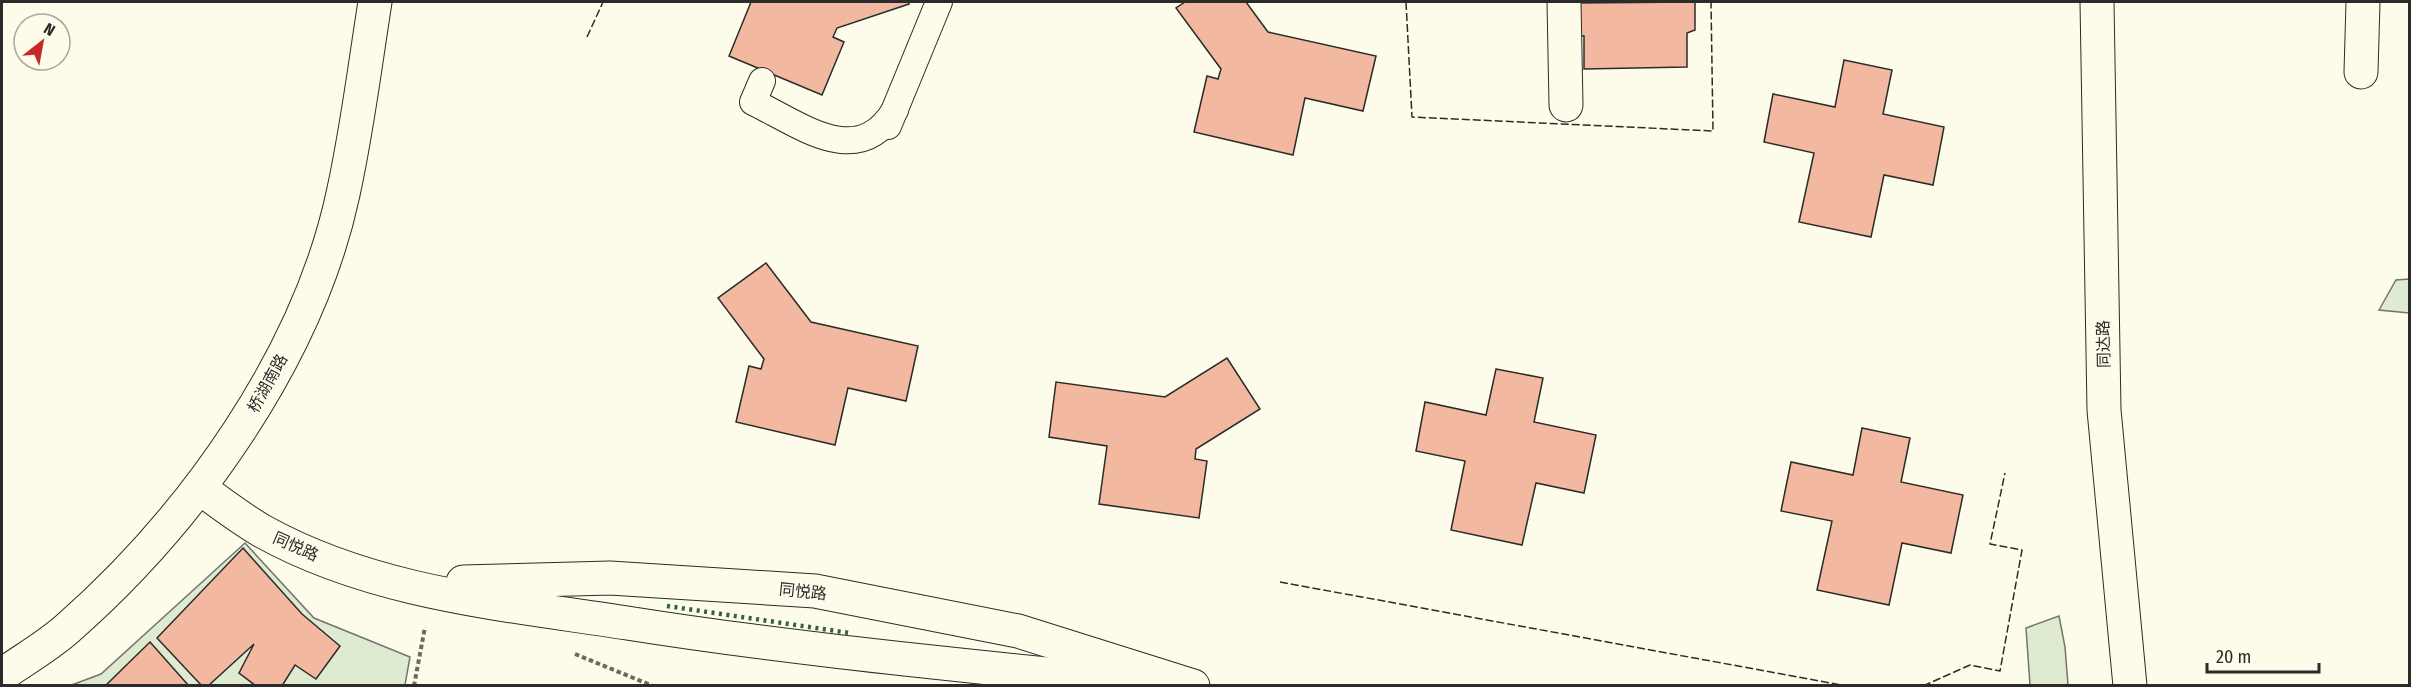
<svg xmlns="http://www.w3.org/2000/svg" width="2411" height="687" viewBox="0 0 2411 687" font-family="'Fira Sans Condensed','Noto Sans SC',sans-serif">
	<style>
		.green { fill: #deebd1; stroke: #74746e; stroke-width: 1.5 }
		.building { fill: #f2b8a0; stroke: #2b2b2b; stroke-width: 1.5 }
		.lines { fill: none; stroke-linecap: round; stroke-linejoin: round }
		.pedestrian-casing { stroke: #2b2b2b; stroke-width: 28 }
		.minor-casing { stroke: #2b2b2b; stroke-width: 35 }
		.tertiary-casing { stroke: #2b2b2b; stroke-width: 35 }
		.secondary-casing { stroke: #2b2b2b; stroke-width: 35 }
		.path { stroke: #6a6964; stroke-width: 4; stroke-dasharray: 4.5 3; stroke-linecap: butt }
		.pedestrian { stroke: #fdfbea; stroke-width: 26 }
		.minor { stroke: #fdfbea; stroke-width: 33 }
		.tertiary { stroke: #fdfbea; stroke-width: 33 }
		.secondary { stroke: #fdfbea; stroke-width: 33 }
		.hedge { stroke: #34623c; stroke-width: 4.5; stroke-dasharray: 3 4.5; stroke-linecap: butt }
		.fence { stroke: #2b2b2b; stroke-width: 1.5; stroke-dasharray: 8 3; stroke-linecap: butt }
		.labels { text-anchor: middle; stroke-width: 4.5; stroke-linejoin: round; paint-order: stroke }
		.street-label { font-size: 16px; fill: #2b2b2b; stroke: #fdfbea }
	</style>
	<rect width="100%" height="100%" fill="#fdfbea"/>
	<g class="green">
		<polygon points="2409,279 2409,313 2379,310 2396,280"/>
		<polygon points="245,543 314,618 410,657 405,685 69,686 101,674"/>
		<polygon points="2059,616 2065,647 2068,685 2030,685 2026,628"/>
	</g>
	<g class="building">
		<polygon points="749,2 908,2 909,4 837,28 833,37 844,42 822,95 729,56 751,2"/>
		<polygon points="1185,2 1246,2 1268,32 1376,56 1363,111 1305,98 1293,155 1194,132 1207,76 1218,79 1221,69 1176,8"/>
		<polygon points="1695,2 1695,30 1687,33 1687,67 1584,69 1584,36 1573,36 1572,3"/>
		<polygon points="1844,60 1892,70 1883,114 1944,127 1933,185 1884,175 1871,237 1799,222 1814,153 1764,142 1773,94 1835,107"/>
		<polygon points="766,263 811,322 918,346 906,401 848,388 835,445 736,422 749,366 761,369 764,359 718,298"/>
		<polygon points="1227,358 1260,409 1196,449 1195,459 1207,461 1199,518 1099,504 1107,446 1049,437 1056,382 1165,397"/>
		<polygon points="1496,369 1543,378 1534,422 1596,435 1584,493 1536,483 1522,545 1451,530 1465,461 1416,451 1425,402 1486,415"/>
		<polygon points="1862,428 1910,438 1901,482 1963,495 1951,553 1902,543 1889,605 1817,590 1832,521 1781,511 1791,462 1853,475"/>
		<polygon points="243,548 302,614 340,646 316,679 295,665 282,686 256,686 239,673 254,644 208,686 202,686 157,638"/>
		<polygon points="150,642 189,686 105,686"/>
	</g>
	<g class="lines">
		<defs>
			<g id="pedestrian">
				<path d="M762 81 753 102C801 125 858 171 895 110"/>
				<polyline points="888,126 939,2"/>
			</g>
			<g id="minor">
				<polyline points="1564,2 1566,105"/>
				<polyline points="2361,72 2363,2"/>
			</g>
			<g id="tertiary">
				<polyline points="2097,2 2104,410 2130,686"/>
				<path d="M200 488C220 503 240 518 262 531 373 593 504 604 627 623 804 651 983 667 1162 686"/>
				<polyline points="463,582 610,578 815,591 1018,631 1193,686"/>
			</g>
			<path id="secondary" d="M2 675C23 660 48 646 68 628 192 519 308 357 343 194 357 131 365 65 375 2"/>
		</defs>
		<use href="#pedestrian" class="pedestrian-casing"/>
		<use href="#minor" class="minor-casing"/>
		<use href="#tertiary" class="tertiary-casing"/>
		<use href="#secondary" class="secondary-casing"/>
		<g class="path">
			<polyline points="575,654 653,686"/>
			<polyline points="414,686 425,627"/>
		</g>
		<use href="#pedestrian" class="pedestrian"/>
		<use href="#minor" class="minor"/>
		<use href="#tertiary" class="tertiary"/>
		<use href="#secondary" class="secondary"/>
		<polyline class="hedge" points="667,606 850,633"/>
		<g class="fence">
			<polyline points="1406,2 1412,117 1713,131 1711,2"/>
			<polyline points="587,37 603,2"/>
			<polyline points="1280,582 1847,686"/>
			<polyline points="1923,686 1970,665 2000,671 2022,550 1990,544 2005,473"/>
		</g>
	</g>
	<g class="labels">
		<g class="street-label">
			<text transform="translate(2103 344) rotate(-91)" y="6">同达路</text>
			<text transform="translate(267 383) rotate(-61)" y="6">桥湖南路</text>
			<text transform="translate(296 546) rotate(24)" y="6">同悦路</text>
			<text transform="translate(803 591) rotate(6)" y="6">同悦路</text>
		</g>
	</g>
	<rect width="2411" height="687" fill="none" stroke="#2b2b2b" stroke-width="6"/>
	<g transform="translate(42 42) rotate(31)"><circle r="28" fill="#fdfbea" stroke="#a9a89e" stroke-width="1.5"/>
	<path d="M0-4.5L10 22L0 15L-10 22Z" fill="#c62828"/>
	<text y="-9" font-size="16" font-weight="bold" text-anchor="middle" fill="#2b2b2b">N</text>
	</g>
	<path d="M2207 663v9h112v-9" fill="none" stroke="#2b2b2b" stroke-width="3"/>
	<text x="2216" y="663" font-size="18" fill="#2b2b2b" stroke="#fdfbea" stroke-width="4.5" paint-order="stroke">20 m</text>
</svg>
